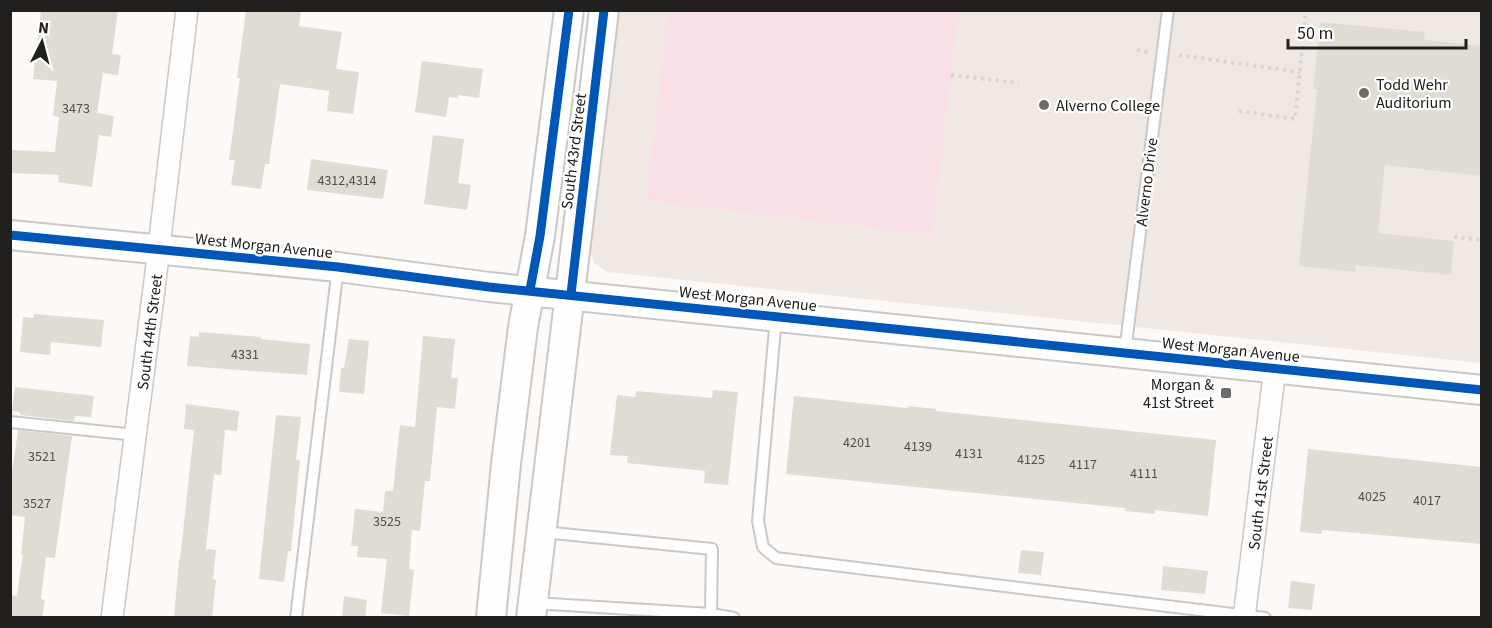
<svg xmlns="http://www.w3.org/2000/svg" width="1492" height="628" viewBox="0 0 1492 628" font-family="'Source Sans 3',sans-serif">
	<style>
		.built { fill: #f0e9e3 }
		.green { fill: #f8e0e6 }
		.building { fill: #dfdcd3 }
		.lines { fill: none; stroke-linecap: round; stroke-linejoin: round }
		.lane-casing { stroke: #cac8c7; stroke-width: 14 }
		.street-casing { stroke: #cac8c7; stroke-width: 24 }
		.secondary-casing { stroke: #cac8c7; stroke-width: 32 }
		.path { stroke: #d6d5d5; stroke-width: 4; stroke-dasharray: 3 4.5; stroke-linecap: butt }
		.lane { stroke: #fffefe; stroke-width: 10 }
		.street { stroke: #fffefe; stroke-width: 21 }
		.secondary { stroke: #fffefe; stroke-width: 28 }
		.cycleway-casing { stroke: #fff; stroke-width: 13 }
		.cycleway { stroke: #0057b8; stroke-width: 9 }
		.poi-dot { fill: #6e6c6a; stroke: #fff; stroke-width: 2 }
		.labels { text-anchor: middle; stroke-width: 4.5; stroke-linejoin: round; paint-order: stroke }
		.number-label { font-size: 14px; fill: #504f4b }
		.poi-label { font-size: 16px; fill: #21201e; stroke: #fff; text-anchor: start }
		.street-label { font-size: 16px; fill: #21201e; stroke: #fff }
	</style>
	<rect width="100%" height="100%" fill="#fcf9f7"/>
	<polygon class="built" points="618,11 1481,11 1481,363 607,272 594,263 590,250"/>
	<polygon class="green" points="668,11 959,11 932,235 646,201"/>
	<g class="building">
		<polygon points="41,10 118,10 112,54 121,55 118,75 103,73 97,113 114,116 111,137 99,135 92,187 58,182 59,175 11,173 12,150 55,152 59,117 53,116 57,81 33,79"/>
		<polygon points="246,10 301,10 299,26 342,32 336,69 359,72 353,114 327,111 329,91 280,84 269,164 265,164 261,189 231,185 235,160 229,160 240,78 237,78"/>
		<polygon points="1320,22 1425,32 1424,40 1482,46 1482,176 1385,165 1378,233 1454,241 1451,275 1356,265 1355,272 1299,266 1317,89 1313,89"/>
		<polygon points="422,61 483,69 479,98 458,95 458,98 449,97 446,117 415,112"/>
		<polygon points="433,135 464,139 458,183 471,185 467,210 424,204"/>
		<polygon points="311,159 388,170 383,199 307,190"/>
		<polygon points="34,314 104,320 101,347 51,342 50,355 20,352 23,317 33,318"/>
		<polygon points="199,332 261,337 261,339 310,344 307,375 187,366 190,336 199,337"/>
		<polygon points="423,336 455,339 451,378 458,378 455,409 437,407 430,481 425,481 420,531 412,530 409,569 414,570 409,616 381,613 387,559 357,557 358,546 351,546 355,509 383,512 385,491 393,491 400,425 415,427"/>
		<polygon points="349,339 369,341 364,394 339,392 341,368 344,368"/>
		<polygon points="15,387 94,396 91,417 75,416 74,421 20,415 20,412 12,411"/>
		<polygon points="713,390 738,392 728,485 704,483 705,471 627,463 628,456 610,455 617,395 635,397 636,391 712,398"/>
		<polygon points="794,396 907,408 908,406 936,409 936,411 1216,440 1208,516 1155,510 1155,514 1125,511 1125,508 786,474"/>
		<polygon points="186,404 239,411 237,431 225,430 221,475 214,474 206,549 216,550 213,579 216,580 212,618 174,618 179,559 180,560 194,430 184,429"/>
		<polygon points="276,415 301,417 296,460 300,460 291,551 288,551 284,582 259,579"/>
		<polygon points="18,430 72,436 55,558 46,557 41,599 45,600 42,618 10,618 10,595 17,596 23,554 21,554 25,517 10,515 10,487"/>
		<polygon points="1308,449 1482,467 1482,544 1322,530 1321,534 1300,532"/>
		<polygon points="1021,550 1044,552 1041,575 1018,573"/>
		<polygon points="1163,566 1208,571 1205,594 1161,590"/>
		<polygon points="1291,581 1315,584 1312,610 1288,608"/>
		<polygon points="344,596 367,600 365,618 342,618"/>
	</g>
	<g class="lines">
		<defs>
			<g id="lane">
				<polyline points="776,317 758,521 763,547 776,558 1265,618"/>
				<polyline points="1125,352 1168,10"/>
				<polyline points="10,422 136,435"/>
				<polyline points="534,603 711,614 712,549 543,532"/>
				<polyline points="711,614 734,618"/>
				<polyline points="296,618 338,267"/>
			</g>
			<g id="street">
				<polyline points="112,618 155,281 187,10"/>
				<polyline points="1244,618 1275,368"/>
			</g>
			<g id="secondary">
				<polyline points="10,235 338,267 489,287 1482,390"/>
				<polyline points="491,618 506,464 523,327 540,236 569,10"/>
				<polyline points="531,618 604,10"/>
			</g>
		</defs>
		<use href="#lane" class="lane-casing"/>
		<use href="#street" class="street-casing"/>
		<use href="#secondary" class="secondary-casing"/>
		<g class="path">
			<polyline points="1137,50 1148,52"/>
			<polyline points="1179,55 1300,72"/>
			<polyline points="951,75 1019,83"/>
			<polyline points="1239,111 1295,119 1306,10"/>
			<polyline points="1454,237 1482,240"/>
		</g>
		<use href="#lane" class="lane"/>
		<use href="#street" class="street"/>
		<use href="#secondary" class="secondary"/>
		<defs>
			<g id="cycleway">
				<polyline points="10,235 338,267 489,287 1482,390"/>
				<polyline points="530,290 540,236 569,10"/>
				<polyline points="571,294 604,10"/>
			</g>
		</defs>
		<use href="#cycleway" class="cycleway-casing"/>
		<use href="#cycleway" class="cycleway"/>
	</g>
	<g class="poi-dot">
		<circle cx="1364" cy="93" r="6"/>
		<circle cx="1044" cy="105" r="6"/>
		<rect x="1220" y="387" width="12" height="12" rx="3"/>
	</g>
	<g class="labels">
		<g class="number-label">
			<text x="76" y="113">3473</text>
			<text x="347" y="185">4312,4314</text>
			<text x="245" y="359">4331</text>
			<text x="857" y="447">4201</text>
			<text x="918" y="451">4139</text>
			<text x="969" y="458">4131</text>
			<text x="42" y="461">3521</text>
			<text x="1031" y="464">4125</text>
			<text x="1083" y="469">4117</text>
			<text x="1144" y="478">4111</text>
			<text x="1372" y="501">4025</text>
			<text x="1427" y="505">4017</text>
			<text x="37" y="508">3527</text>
			<text x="387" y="526">3525</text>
		</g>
		<g class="poi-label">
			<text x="1376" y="90">Todd Wehr<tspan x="1376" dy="18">Auditorium</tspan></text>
			<text x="1056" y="111">Alverno College</text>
			<text x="1214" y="390" text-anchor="end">Morgan &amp;<tspan x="1214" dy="18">41st Street</tspan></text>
		</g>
		<g class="street-label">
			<text transform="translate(573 151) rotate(-83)" y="6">South 43rd Street</text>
			<text transform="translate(1146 182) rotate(-83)" y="6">Alverno Drive</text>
			<text transform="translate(264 245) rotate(6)" y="6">West Morgan Avenue</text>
			<text transform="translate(748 298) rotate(6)" y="6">West Morgan Avenue</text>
			<text transform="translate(149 332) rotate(-83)" y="6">South 44th Street</text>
			<text transform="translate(1231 349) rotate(6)" y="6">West Morgan Avenue</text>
			<text transform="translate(1260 493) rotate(-83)" y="6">South 41st Street</text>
		</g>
	</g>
	<rect width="1492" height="628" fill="none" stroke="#21201e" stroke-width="24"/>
	<g transform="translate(42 42) rotate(6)" stroke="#ffffff" stroke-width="4.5" paint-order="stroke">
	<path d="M0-4.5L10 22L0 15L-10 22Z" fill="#21201e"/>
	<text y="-9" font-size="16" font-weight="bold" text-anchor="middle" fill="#21201e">N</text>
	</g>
	<path d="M1288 39v9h178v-9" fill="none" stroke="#21201e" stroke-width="3"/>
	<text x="1297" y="39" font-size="18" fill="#21201e" stroke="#ffffff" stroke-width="4.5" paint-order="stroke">50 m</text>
</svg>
